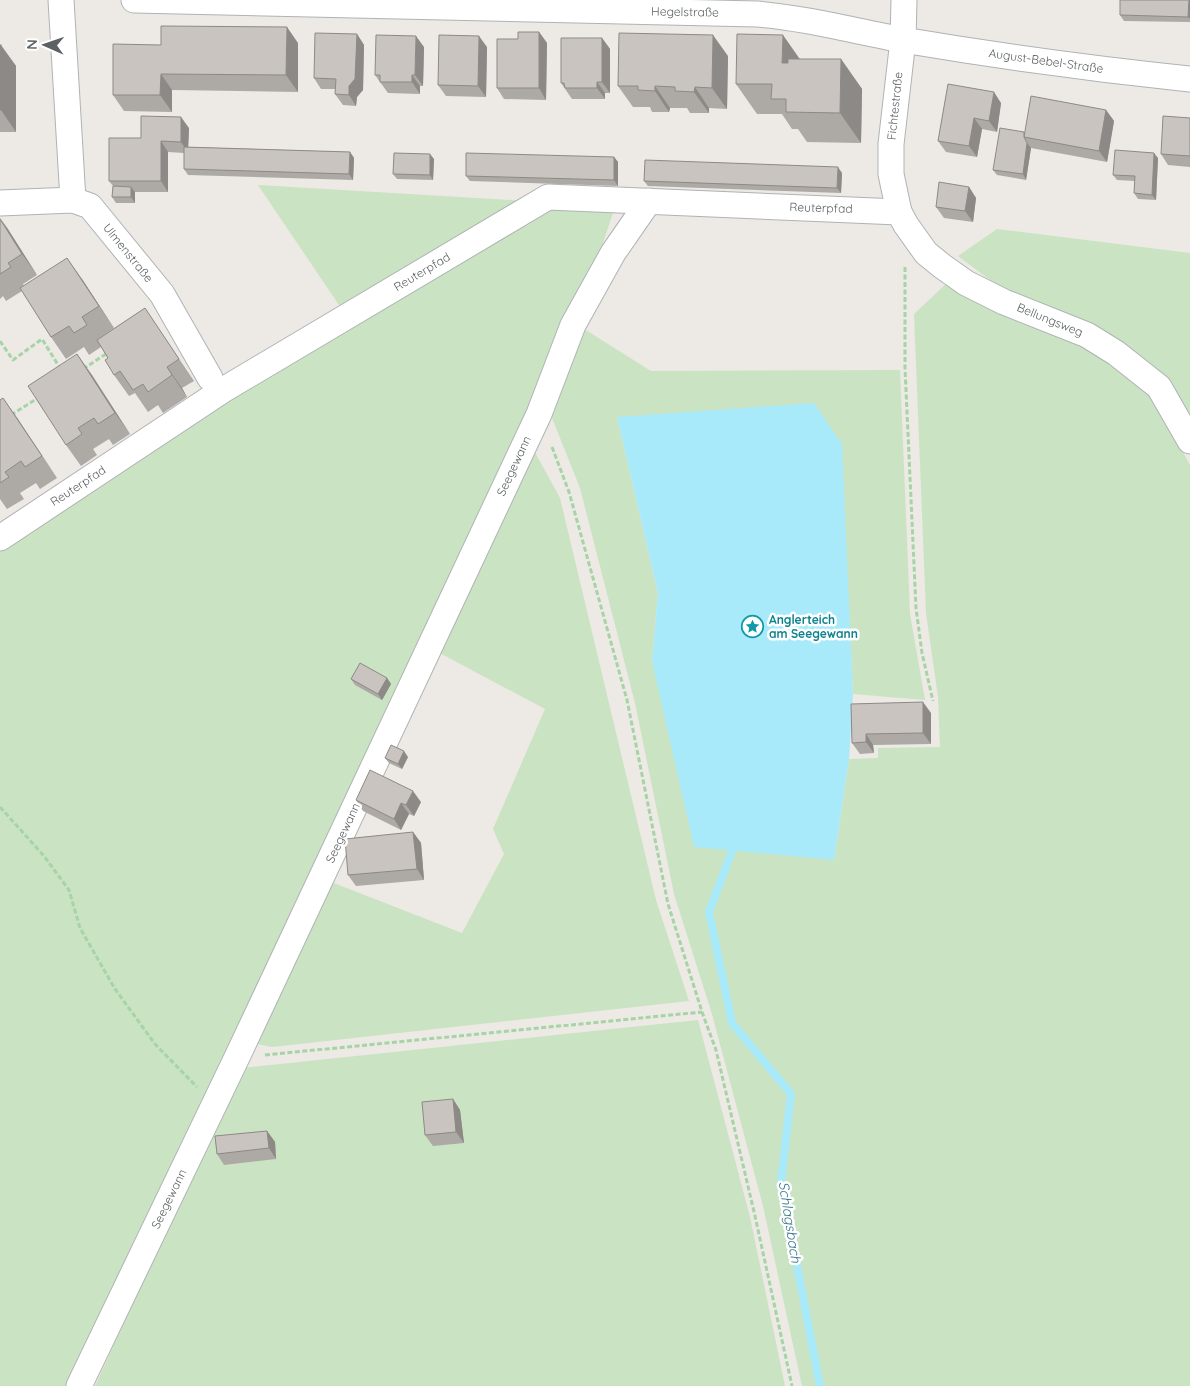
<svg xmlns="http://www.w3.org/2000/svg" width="1190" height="1386" viewBox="0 0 1190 1386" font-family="Quicksand,sans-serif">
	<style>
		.green { fill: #cae3c2 }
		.water { fill: #a8eaf9 }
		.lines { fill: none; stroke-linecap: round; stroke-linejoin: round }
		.stream { stroke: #a8eaf9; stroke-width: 8 }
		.minor-casing { stroke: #afb3b5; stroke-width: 27 }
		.path { stroke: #a6d4a7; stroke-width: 3; stroke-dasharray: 5 2.5; stroke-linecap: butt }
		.minor { stroke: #fff; stroke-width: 25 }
		.wall { fill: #ada9a5 }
		.shaded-wall { fill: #8d8986 }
		.building { fill: #c9c4c0; stroke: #8d8986 }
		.labels { text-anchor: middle; stroke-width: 5; stroke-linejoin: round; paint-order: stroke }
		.street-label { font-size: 12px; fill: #5c6163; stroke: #fff }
		.culture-label { font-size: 12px; font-weight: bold; fill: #0d838f; stroke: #fff; text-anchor: start }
		.water-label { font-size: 14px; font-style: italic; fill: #3d7a90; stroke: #fff }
	</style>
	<rect width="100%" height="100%" fill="#ede9e4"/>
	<g class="green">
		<polygon points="258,185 528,201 343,311"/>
		<polygon points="551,202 616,204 603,243 529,408 350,790 297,899 123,1278 68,1386 0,1386 0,550 172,434"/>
		<polygon points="997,229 1190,253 1190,426 1168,383 1002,289 958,256"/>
		<polygon points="946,284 992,307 1082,345 1152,395 1190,465 1190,1386 802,1386 763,1206 712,1014 674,894 635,703 580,488 550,413 581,327 651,371 900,370 910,614 925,700 853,694 847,575 617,417 658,593 652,661 834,860 849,759 878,758 878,748 940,747 938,697 926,613 914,314"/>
		<polygon points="531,445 560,498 656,900 689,1001 272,1047 257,1044 326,880 462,933 504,854 493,829 545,709 434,650"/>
		<polygon points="698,1020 750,1217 785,1386 95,1386 242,1068"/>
	</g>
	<polygon class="water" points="814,403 842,444 853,694 849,759 834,860 694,847 652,661 658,593 617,417"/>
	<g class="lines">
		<polyline class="stream" points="732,851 709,912 732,1023 791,1094 781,1182 820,1386"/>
		<defs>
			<g id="minor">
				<polyline points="61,0 73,200"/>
				<path d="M134 0 757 14C806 18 854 31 903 40 998 56 1094 69 1190 79"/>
				<polyline points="904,0 903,40 891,144 891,174 899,212 906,225 926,253 942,266 966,283 1004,302 1087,335 1116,353 1159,387 1190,441"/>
				<polyline points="0,203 73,200 90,206 162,294 210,378"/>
				<polyline points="0,538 223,390 548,197 899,212"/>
				<polyline points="79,1386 239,1053 539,414 573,325 613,253 649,201"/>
			</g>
		</defs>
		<use href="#minor" class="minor-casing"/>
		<g class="path">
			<polyline points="905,267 905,368 916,608 922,653 933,701"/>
			<polyline points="0,341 13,360 42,339 60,368"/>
			<polyline points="83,369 109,352"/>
			<polyline points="11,415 38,398"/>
			<polyline points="552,447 569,492 627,700 668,904 702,1012 716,1050 755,1216 792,1386"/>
			<polyline points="0,807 44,856 69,890 80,928 115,989 155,1044 197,1087"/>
			<polyline points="265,1055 702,1012"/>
		</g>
		<use href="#minor" class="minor"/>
	</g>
	<g class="wall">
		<polygon points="1190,0 1190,22 1124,21 1120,15"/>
		<polygon points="539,32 547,43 546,100 504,99 497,88 518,39"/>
		<polygon points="357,34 364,45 363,90 357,97 356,106 343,105 335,94 336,89 321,89 314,78"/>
		<polygon points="602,38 610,49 610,93 605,93 605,99 572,99 561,83"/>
		<polygon points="298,43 298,92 172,90 172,112 124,111 113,95 161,45"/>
		<polygon points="0,45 16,66 16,132 0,132"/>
		<polygon points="424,47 423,86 420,86 420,94 388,93 375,75"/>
		<polygon points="487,47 486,97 446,96 438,85"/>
		<polygon points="728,56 727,109 709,108 709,113 690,113 687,108 670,108 669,112 652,112 650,107 633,107 618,86"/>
		<polygon points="800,59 841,59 862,89 861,143 807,142 798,129 792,129 782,114 757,114 736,84"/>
		<polygon points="948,84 1001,103 997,132 982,129 977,157 946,152 938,141"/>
		<polygon points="1106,110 1114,121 1107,162 1031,148 1026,180 997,175 993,170 1024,132"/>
		<polygon points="1190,118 1190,167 1168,165 1161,154"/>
		<polygon points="189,128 188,147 350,152 354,158 353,180 188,175 184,169 184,153 168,152 168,192 135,192 135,203 116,203 112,197 113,186 109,181 141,138"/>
		<polygon points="614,157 618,162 618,186 470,181 466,176"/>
		<polygon points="1158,158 1156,200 1138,199 1134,193 1135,181 1117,180 1113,175"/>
		<polygon points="434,159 433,180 397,179 393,174"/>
		<polygon points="842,173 841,193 648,186 644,181"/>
		<polygon points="969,187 976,198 973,222 944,218 936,207"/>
		<polygon points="0,218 37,275 23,284 24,286 82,279 114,328 98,339 145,308 194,381 182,388 187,397 163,413 158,405 148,412 135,393 129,396 114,375 108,358 101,347 89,355 84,347 66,359 51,337 22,291 6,301 3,296 0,299"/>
		<polygon points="77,354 130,434 113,445 109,439 93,449 97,455 81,466 66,445"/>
		<polygon points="3,398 57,478 40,489 36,483 20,493 24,499 7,509 0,499 0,400"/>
		<polygon points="387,678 391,684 382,700 355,685 351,679"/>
		<polygon points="851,704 931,713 931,744 873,745 874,753 860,754 852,743"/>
		<polygon points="408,757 402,769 389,763 385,758"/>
		<polygon points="356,800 421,802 414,816 409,814 401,830 363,811"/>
		<polygon points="413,832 421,843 424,880 356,886 348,875"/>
		<polygon points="453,1099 460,1110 464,1143 433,1146 425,1135"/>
		<polygon points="267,1131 275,1142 276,1159 224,1165 217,1154"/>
	</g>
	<g class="shaded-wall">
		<polygon points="1189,0 1190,0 1190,19 1188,17"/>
		<polygon points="287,27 298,43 298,92 286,75"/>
		<polygon points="539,32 547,43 546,100 539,88"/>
		<polygon points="357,34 364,45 363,90 357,97 356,106 349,95 349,86"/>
		<polygon points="713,35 728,56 727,109 712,88"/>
		<polygon points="783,35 804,65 782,63"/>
		<polygon points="416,36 424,47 423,86 415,75"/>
		<polygon points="479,36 487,47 486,97 478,86"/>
		<polygon points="602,38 610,49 610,93 602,82"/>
		<polygon points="1,45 16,66 16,132 1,110"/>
		<polygon points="841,59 862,89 861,143 840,113"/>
		<polygon points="161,74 172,90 172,112 160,95"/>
		<polygon points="412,75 420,86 420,94 412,82"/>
		<polygon points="597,82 605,93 605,99 597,88"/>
		<polygon points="655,86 670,108 669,112 655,91"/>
		<polygon points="695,87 709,108 709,113 694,92"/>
		<polygon points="994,92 1001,103 997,132 989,121"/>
		<polygon points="1106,110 1114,121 1107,162 1099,151"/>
		<polygon points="181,117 189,128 188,153 181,142"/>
		<polygon points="974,118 982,129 977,157 969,146"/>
		<polygon points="161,141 168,152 168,192 161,181"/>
		<polygon points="1027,143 1031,148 1026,180 1023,174"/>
		<polygon points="350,152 354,158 353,180 349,174"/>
		<polygon points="1154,153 1158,158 1156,200 1152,195"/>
		<polygon points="430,154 434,159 433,180 430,175"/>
		<polygon points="614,157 618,162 618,186 614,180"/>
		<polygon points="838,167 842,173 841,193 837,188"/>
		<polygon points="131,187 135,192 135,203 131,197"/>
		<polygon points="969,187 976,198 973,222 965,211"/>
		<polygon points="0,218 8,229 37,275 22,254"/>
		<polygon points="67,258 82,279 114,328 99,306"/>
		<polygon points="77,354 92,375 130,434 115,413"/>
		<polygon points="167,367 182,388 187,397 172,375"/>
		<polygon points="3,398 18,419 57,478 42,456"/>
		<polygon points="387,678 391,684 382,700 378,694"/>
		<polygon points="923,702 931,713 931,744 923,733"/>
		<polygon points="866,734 873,745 874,753 866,742"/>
		<polygon points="404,751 408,757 402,769 398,764"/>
		<polygon points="413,791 421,802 414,816 406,805"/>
		<polygon points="401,803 409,814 401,830 394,819"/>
		<polygon points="413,832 421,843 424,880 417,869"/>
		<polygon points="453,1099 460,1110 464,1143 456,1132"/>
		<polygon points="267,1131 275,1142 276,1159 269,1148"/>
	</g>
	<g class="building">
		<polygon points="1120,0 1189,0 1188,17 1120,15"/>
		<polygon points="161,26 287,27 286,75 161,74 160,95 113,95 113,44 161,45"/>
		<polygon points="518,32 539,32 539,88 497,88 497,39 518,39"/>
		<polygon points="315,33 357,34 355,79 349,86 349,95 335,94 336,79 314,78"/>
		<polygon points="619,33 713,35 712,88 695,87 694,92 675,91 675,87 655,86 655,91 638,90 638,86 618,86"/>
		<polygon points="737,34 783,35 782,63 788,63 788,59 841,59 840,113 786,112 786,99 771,99 772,84 736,84"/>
		<polygon points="376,35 416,36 415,75 412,75 412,82 380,82 380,75 375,75"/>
		<polygon points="439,35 479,36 478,86 438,85"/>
		<polygon points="561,38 602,38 602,82 597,82 597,88 565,88 564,83 561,83"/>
		<rect x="0" y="45" width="1" height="65"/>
		<polygon points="948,84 994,92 989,121 974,118 969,146 938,141"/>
		<polygon points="1031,96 1106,110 1099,151 1024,137"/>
		<polygon points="141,116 181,117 181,142 161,141 161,181 109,181 109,138 141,138"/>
		<polygon points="1163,116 1190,118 1190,156 1161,154"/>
		<polygon points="1000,128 1024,132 1024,137 1027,143 1023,174 993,170"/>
		<polygon points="184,147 350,152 349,174 184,169"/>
		<polygon points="1115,150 1154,153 1152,195 1134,193 1135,176 1113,175"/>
		<polygon points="394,153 430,154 430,175 393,174"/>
		<polygon points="466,153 614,157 614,180 466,176"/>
		<polygon points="645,160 838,167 837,188 644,181"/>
		<polygon points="939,182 969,187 965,211 936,207"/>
		<polygon points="113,186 131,187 131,197 112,197"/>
		<polygon points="0,219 22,254 8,263 11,267 0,274"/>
		<polygon points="67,258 99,306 82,317 87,325 74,333 69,326 51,337 20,288"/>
		<polygon points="145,308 179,359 167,367 172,375 148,392 143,384 133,390 120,371 114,375 105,360 108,358 97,340"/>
		<polygon points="77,354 115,413 98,424 94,418 78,428 82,434 66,445 28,386"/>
		<polygon points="3,398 42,456 25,467 21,461 5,472 9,477 0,483 0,400"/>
		<polygon points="360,663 387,678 378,694 351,679"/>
		<polygon points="923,702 923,733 866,734 866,742 852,743 851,704"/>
		<polygon points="391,745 404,751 398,764 385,758"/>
		<polygon points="370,770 413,791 406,805 401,803 394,819 356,800"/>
		<polygon points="413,832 417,869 348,875 345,839"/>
		<polygon points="453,1099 456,1132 425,1135 422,1102"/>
		<polygon points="267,1131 269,1148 217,1154 215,1136"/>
	</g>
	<defs>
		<symbol id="sight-ring" viewBox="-11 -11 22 22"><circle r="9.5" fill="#fff" stroke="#0f9aa8" stroke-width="1.5"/><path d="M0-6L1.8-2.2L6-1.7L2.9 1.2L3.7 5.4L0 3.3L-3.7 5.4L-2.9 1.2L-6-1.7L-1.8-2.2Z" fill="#0f9aa8"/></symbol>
	</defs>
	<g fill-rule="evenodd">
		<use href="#sight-ring" x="740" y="614" width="25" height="25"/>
	</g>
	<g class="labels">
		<g class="street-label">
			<text transform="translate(685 12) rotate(1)" y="4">Hegelstraße</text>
			<text transform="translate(1046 61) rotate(8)" y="4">August-Bebel-Straße</text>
			<text transform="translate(895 106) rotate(-84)" y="4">Fichtestraße</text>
			<text transform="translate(821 208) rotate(2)" y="4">Reuterpfad</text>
			<text transform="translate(128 253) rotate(51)" y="4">Ulmenstraße</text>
			<text transform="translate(422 272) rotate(-31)" y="4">Reuterpfad</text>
			<text transform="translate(1050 320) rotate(22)" y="4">Bellungsweg</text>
			<text transform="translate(514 466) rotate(-65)" y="4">Seegewann</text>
			<text transform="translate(78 486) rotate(-33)" y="4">Reuterpfad</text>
			<text transform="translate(343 833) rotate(-65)" y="4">Seegewann</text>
			<text transform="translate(169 1199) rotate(-64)" y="4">Seegewann</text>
		</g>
		<g class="culture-label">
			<text x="769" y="624">Anglerteich<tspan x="769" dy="14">am Seegewann</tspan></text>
		</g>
		<g class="water-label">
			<text transform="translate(790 1222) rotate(81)" y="5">Schlagsbach</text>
		</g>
	</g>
	<g transform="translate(45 45) rotate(272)" stroke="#ffffff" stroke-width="4" paint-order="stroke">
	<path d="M0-4L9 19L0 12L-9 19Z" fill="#5c6163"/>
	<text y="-8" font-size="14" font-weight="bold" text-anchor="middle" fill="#5c6163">N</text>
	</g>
</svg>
